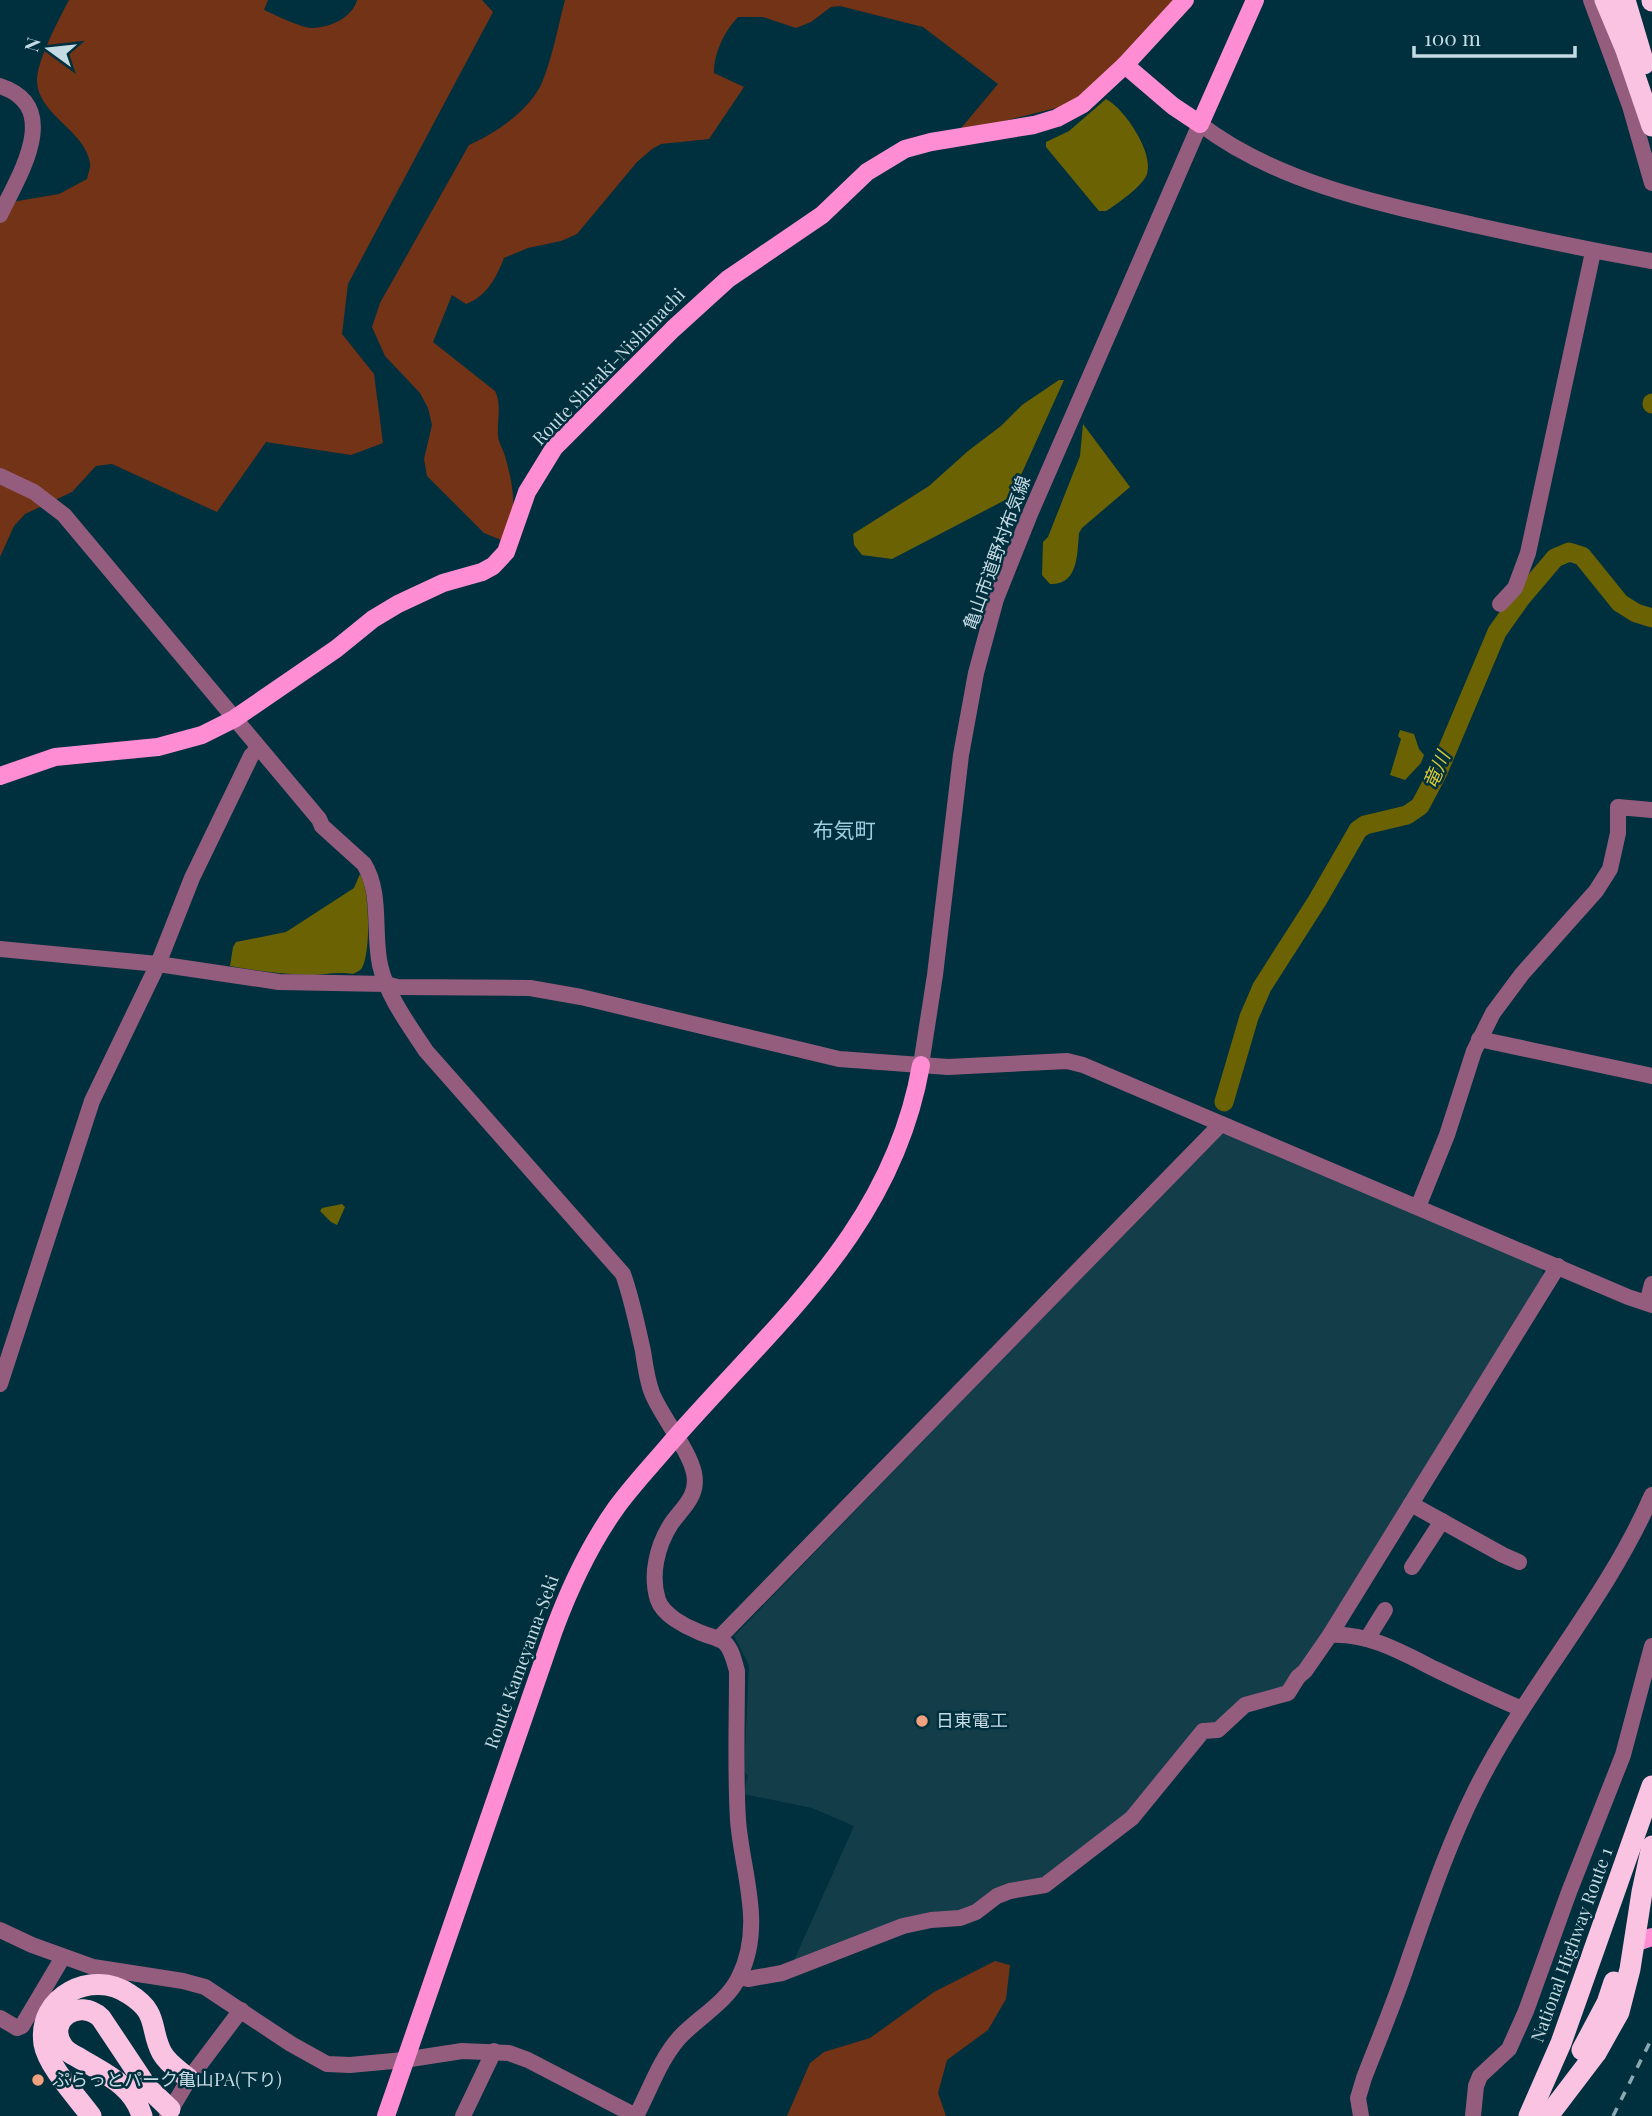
<svg xmlns="http://www.w3.org/2000/svg" width="1652" height="2116" viewBox="0 0 1652 2116" font-family="'Playfair Display','Noto Sans JP',serif">
	<style>
		.built { fill: #123d49 }
		.green { fill: #723316 }
		.water { fill: #6b6204 }
		.lines { fill: none; stroke-linecap: round; stroke-linejoin: round }
		.river { stroke: #6b6204; stroke-width: 19 }
		.minor { stroke: #945d7e; stroke-width: 16 }
		.major { stroke: #fe8dd3; stroke-width: 18 }
		.highway { stroke: #fac3e2; stroke-width: 21 }
		.rail { stroke: #8ca9b3; stroke-width: 3.5; stroke-dasharray: 9 9; stroke-linecap: butt }
		.poi-dot { fill: #f2a17e; stroke: #002f3d; stroke-width: 2.5 }
		.labels { text-anchor: middle; stroke-width: 5; stroke-linejoin: round; paint-order: stroke }
		.street-label { font-size: 18px; fill: #c5dbe4; stroke: #002f3d }
		.poi-label { font-size: 18px; fill: #c5dbe4; stroke: #002f3d; text-anchor: start }
		.water-label { font-size: 19px; font-style: italic; fill: #d8c938; stroke: #002f3d }
		.quarter-label { font-size: 21px; fill: #a0cee0; stroke: #002f3d }
	</style>
	<rect width="100%" height="100%" fill="#002f3d"/>
	<polygon class="built" points="1229,1133 1542,1267 1543,1279 1349,1599 1286,1690 1217,1727 1205,1722 1129,1815 1067,1866 975,1910 791,1967 854,1826 812,1808 743,1794 748,1776 744,1771 749,1665 734,1636 1219,1135"/>
	<g class="green">
		<path d="M69 0H268L264 10C276 15 301 28 312 28 330 28 353 17 357 0H482L493 12 348 284 342 334 374 374 383 443 351 455 266 442 217 512 112 464 96 466 72 492 25 514 14 526 0 557V204L59 194 87 179C88 174 91 167 90 163 85 130 38 115 37 81 37 60 59 19 69 0Z"/>
		<path d="M565 0H1175L1173 8 1084 95 1060 107 957 133 998 84 923 27 840 6 831 7 811 22 796 28 763 17H738C724 32 714 53 714 73L744 87 709 139 661 144 652 149 637 162 577 234 561 241 528 248 504 258C496 278 487 296 466 304L452 295 433 342 495 391C502 405 497 419 498 435 498 442 503 449 505 456 513 485 520 514 501 540L484 533 427 476 424 459 432 425 428 408 420 393 385 356 372 327 380 303 469 145C496 133 532 109 543 80 553 55 558 26 565 0Z"/>
		<polygon points="995,1961 1010,1965 1006,1999 988,2030 947,2060 938,2093 946,2116 787,2116 810,2063 824,2052 870,2038 934,1992"/>
	</g>
	<g class="water">
		<path d="M1106 99C1125 109 1154 153 1147 174 1144 185 1116 205 1106 211H1099L1046 147V142L1069 131Z"/>
		<polygon points="1059,380 1064,380 1011,497 892,559 862,555 854,545 853,534 929,486 968,451 1001,426 1022,405"/>
		<path d="M1083 424 1130 487 1082 528 1079 533C1077 556 1078 585 1050 584L1042 575 1043 542 1048 537 1080 456Z"/>
		<polygon points="1400,730 1414,734 1419,749 1424,755 1421,763 1405,780 1390,775 1401,739 1398,736"/>
		<path d="M360 874C370 889 371 952 362 968 360 971 356 972 353 974 337 971 325 975 309 975 282 974 256 971 230 966L233 947 236 942 286 932 354 888Z"/>
		<polygon points="342,1204 345,1207 337,1225 331,1222 320,1211 322,1208"/>
	</g>
	<g class="lines">
		<g class="river">
			<polyline points="1652,403 1652,404"/>
			<polyline points="1224,1102 1249,1017 1262,987 1317,901 1358,830 1365,825 1407,815 1420,806 1438,772 1497,632 1521,598 1555,558 1569,552 1582,556 1620,603 1636,613 1652,618"/>
		</g>
		<g class="minor">
			<polyline points="1591,0 1630,106 1652,183"/>
			<path d="M0 86C64 107 18 177 0 215"/>
			<path d="M0 476 34 492 64 515 319 819 322 826 364 864C382 893 373 933 380 965 387 996 409 1025 426 1051L623 1274C632 1299 637 1325 643 1351 645 1365 647 1380 652 1393 661 1416 689 1449 694 1473 699 1496 682 1508 671 1524 657 1546 650 1575 658 1600 663 1615 686 1627 699 1632 707 1636 717 1637 724 1642 732 1649 734 1661 737 1671 737 1721 735 1771 738 1820 742 1873 765 1925 739 1977 727 2002 699 2017 680 2037 660 2059 650 2090 636 2116"/>
			<polyline points="1500,604 1515,588 1528,553 1593,252"/>
			<polyline points="0,949 158,964 279,982 386,984 397,987 530,988 581,997 839,1059 948,1067 1067,1061 1083,1065 1628,1297 1652,1305"/>
			<polyline points="1479,1039 1652,1076"/>
			<path d="M921 1065 935 975 961 755 976 673 996 599 1030 514 1200 124C1277 183 1381 204 1474 225 1533 238 1592 251 1652 261"/>
			<polyline points="1418,1207 1447,1135 1474,1051 1493,1013 1522,974 1596,891 1610,869 1618,833 1618,807 1652,810"/>
			<polyline points="1647,1303 1652,1284"/>
			<polyline points="0,1384 92,1101 158,964 192,878 251,756 258,748"/>
			<polyline points="1411,1504 1503,1555 1519,1562"/>
			<polyline points="1412,1567 1442,1521"/>
			<path d="M1330 1635C1370 1633 1403 1653 1437 1670 1466 1684 1493 1697 1522 1709"/>
			<polyline points="718,1639 1221,1124"/>
			<polyline points="1367,1639 1385,1610"/>
			<polyline points="0,1930 32,1945 93,1967 183,1981 205,1987 291,2044 327,2064 350,2065 404,2060 462,2051 509,2053 528,2060 636,2116"/>
			<polyline points="739,1977 748,1979 782,1973 903,1926 931,1920 960,1918 976,1912 997,1896 1010,1891 1045,1885 1132,1818 1203,1731 1218,1730 1245,1705 1288,1693 1298,1677 1305,1671 1330,1635 1558,1266"/>
			<polyline points="0,2018 17,2028 22,2026 63,1957"/>
			<polyline points="167,2116 189,2079 241,2010"/>
			<polyline points="463,2116 494,2051"/>
			<path d="M1361 2116 1358 2098 1364 2078C1379 2039 1396 1999 1409 1959 1429 1902 1448 1845 1475 1791 1526 1688 1606 1601 1652 1495"/>
			<polyline points="1473,2116 1476,2086 1480,2076 1509,2049 1526,2011 1569,1892 1623,1755 1652,1646"/>
		</g>
		<g class="major">
			<polyline points="1125,65 1173,106 1200,124 1255,0"/>
			<polyline points="0,776 55,757 158,747 202,735 234,719 336,649 373,619 398,604 443,583 482,572 493,566 506,552 527,492 554,448 673,329 728,279 822,215 867,172 905,149 931,142 1034,125 1057,118 1083,104 1125,65 1185,0"/>
			<polyline points="1634,1943 1652,1937"/>
			<path d="M386 2116 554 1630C570 1587 589 1546 616 1508 632 1486 650 1467 667 1447 772 1325 892 1232 921 1065"/>
		</g>
		<g class="highway">
			<polyline points="1605,0 1626,50 1652,126"/>
			<polyline points="1625,0 1644,64"/>
			<polyline points="1652,0 1652,1"/>
			<polyline points="1582,2050 1607,2003 1614,1982"/>
			<path d="M91 2116C77 2097 48 2066 44 2044 37 1996 92 1969 129 1994 160 2013 149 2029 162 2053 168 2064 180 2071 189 2079"/>
			<path d="M142 2116C133 2085 105 2074 79 2058 73 2055 65 2051 62 2045 46 2020 79 1997 101 2018L147 2087 170 2109"/>
			<polyline points="1529,2116 1561,2043 1652,1786"/>
			<polyline points="1548,2116 1596,2053 1619,2012 1630,1969 1642,1892 1652,1846"/>
		</g>
		<polyline class="rail" points="1613,2116 1652,2038"/>
	</g>
	<g class="poi-dot">
		<circle cx="922" cy="1721" r="7"/>
		<circle cx="38" cy="2080" r="7"/>
	</g>
	<g class="labels">
		<g class="street-label">
			<text transform="translate(609 367) rotate(-46)" y="6">Route Shiraki-Nishimachi</text>
			<text transform="translate(997 553) rotate(-70)" y="6">亀山市道野村布気線</text>
			<text transform="translate(522 1662) rotate(-70)" y="6">Route Kameyama-Seki</text>
			<text transform="translate(1572 1945) rotate(-70)" y="6">National Highway Route 1</text>
		</g>
		<g class="poi-label">
			<text x="936" y="1727">日東電工</text>
			<text x="52" y="2086">ぷらっとパーク亀山PA(下り)</text>
		</g>
		<g class="water-label">
			<text transform="translate(1436 770) rotate(-66)" y="7">竜川</text>
		</g>
		<g class="quarter-label">
			<text x="844" y="838">布気町</text>
		</g>
	</g>
	<g transform="translate(49 49) rotate(285)" stroke="#002f3d" stroke-width="5" paint-order="stroke">
	<path d="M0-5L12 26L0 18L-12 26Z" fill="#c5dbe4"/>
	<text y="-10" font-size="19" font-weight="bold" text-anchor="middle" fill="#c5dbe4">N</text>
	</g>
	<path d="M1414 46v10h161v-10" fill="none" stroke="#c5dbe4" stroke-width="3.5"/>
	<text x="1424" y="46" font-size="21" fill="#c5dbe4" stroke="#002f3d" stroke-width="5" paint-order="stroke">100 m</text>
</svg>
